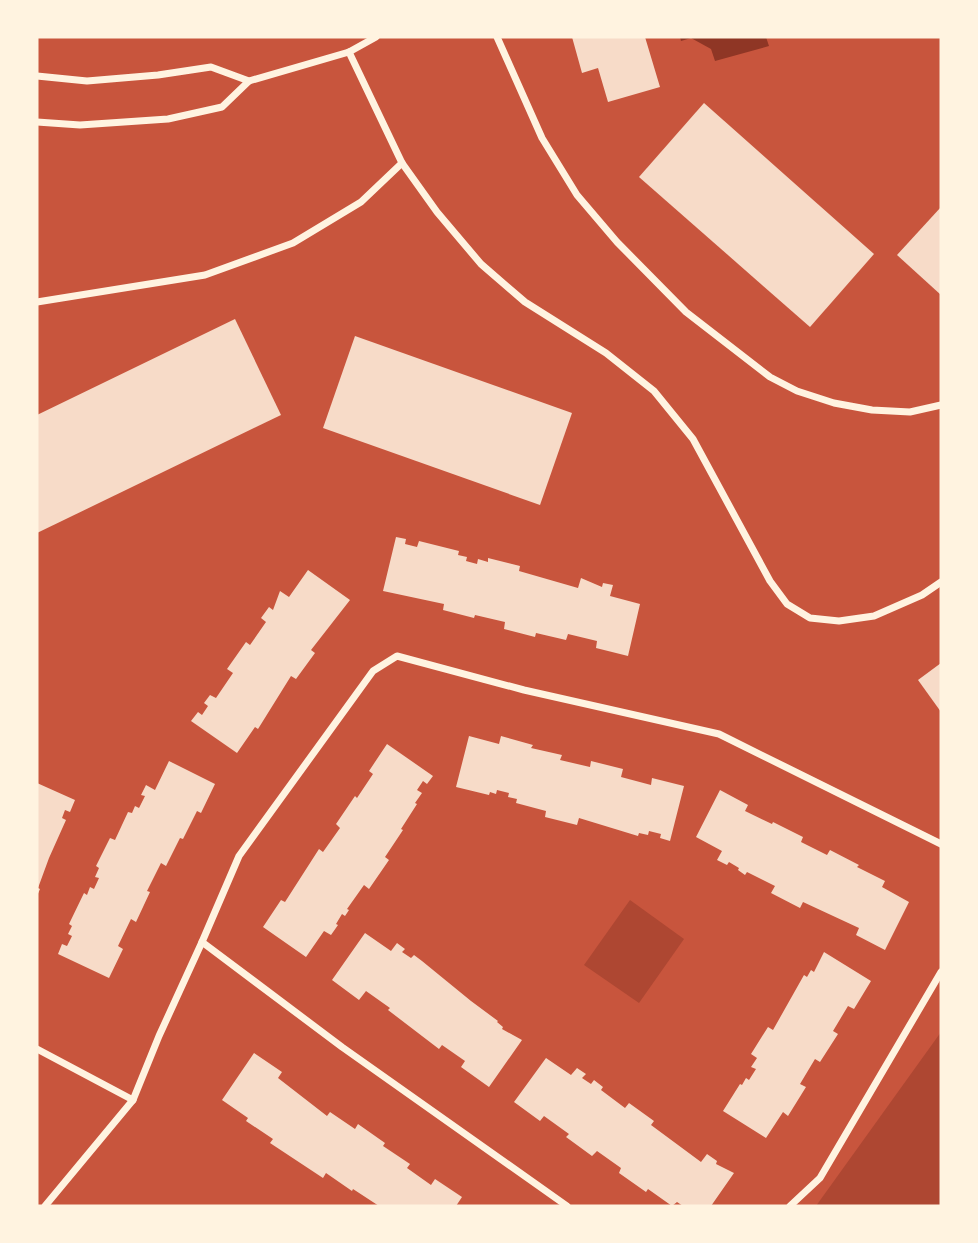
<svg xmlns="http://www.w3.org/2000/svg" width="978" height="1243" viewBox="0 0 978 1243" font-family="Manrope,sans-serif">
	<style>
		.green { fill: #ae4732 }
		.water { fill: #8f3625 }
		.building { fill: #f7dbc8 }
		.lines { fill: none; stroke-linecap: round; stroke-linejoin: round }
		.minor { stroke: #fff3e0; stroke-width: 7 }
	</style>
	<rect width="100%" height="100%" fill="#c8553d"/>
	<g class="green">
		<polygon points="630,900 684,939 639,1003 584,965"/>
		<polygon points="941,1032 941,1206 816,1206"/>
	</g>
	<polygon class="water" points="680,37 766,37 769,46 715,61 711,49 691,38 681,41"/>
	<g class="building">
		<polygon points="572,37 645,37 660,87 608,102 598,68 582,73"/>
		<polygon points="704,103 874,254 810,327 639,177"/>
		<polygon points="941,207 941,295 897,255"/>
		<polygon points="235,319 281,415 37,533 37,415"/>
		<polygon points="355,336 572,413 540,505 323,428"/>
		<polygon points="396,537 406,539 405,544 417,547 419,541 459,551 458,555 467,557 466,561 477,564 478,559 488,562 488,558 520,566 519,571 578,588 581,578 602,587 603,583 613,585 610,596 640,604 628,656 596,648 597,641 568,634 566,640 536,633 535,637 504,629 505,622 475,615 474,618 443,610 444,604 383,591"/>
		<polygon points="308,570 350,600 311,650 315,653 296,679 291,676 258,729 255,727 237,753 191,721 198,712 202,715 208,706 204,703 210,695 216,698 233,673 227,669 246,642 250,645 266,622 261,618 269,607 273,610 280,591 289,597"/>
		<polygon points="941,663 941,712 918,680"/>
		<polygon points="469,736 499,744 501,736 533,745 531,748 562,755 560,760 590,767 591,761 623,769 621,777 651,785 652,778 684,786 670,841 660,838 661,834 649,831 648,835 639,833 638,836 579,818 577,825 545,817 546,811 516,803 517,799 508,797 509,793 497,790 496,794 490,792 489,795 456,787"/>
		<polygon points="387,744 433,776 427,784 423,781 417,790 422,793 415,803 417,804 401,829 403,830 385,857 389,860 369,889 364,885 347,909 349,910 345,916 342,914 336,924 338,925 331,935 324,931 306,957 263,927 281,900 285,902 319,849 323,852 340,828 336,824 355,796 357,798 373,774 369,771"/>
		<polygon points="169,761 215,784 201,813 197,811 183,839 180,838 166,866 161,863 147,891 150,892 136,922 131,919 118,946 123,949 109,978 58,954 62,944 67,946 72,936 68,934 72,926 69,924 84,893 87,895 90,887 94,889 99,878 95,877 99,868 96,866 110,838 115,840 128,812 132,813 135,806 139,808 145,796 141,795 146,785 155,790"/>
		<polygon points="37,783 75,800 70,812 65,810 62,818 66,820 49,858 38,888 40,889 37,896"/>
		<polygon points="720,790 748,805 745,811 772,824 773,822 803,837 801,842 827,855 830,850 859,865 857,867 885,881 882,887 909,902 885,950 856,935 859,928 803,902 800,908 771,893 775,886 747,872 745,875 738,870 739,868 729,862 727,865 717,860 722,851 696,837"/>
		<polygon points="365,933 391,951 397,943 405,949 402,952 411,958 414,955 422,961 471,1001 498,1021 497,1022 503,1027 502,1029 522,1040 489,1087 461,1067 465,1061 442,1045 439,1049 388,1010 390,1008 366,991 359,1000 332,980"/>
		<polygon points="824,952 871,981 854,1009 848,1006 833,1031 838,1034 820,1062 815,1059 800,1084 806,1087 788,1116 783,1112 766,1138 723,1111 740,1084 742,1085 746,1078 749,1080 756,1069 751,1067 757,1058 751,1054 768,1027 773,1030 804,975 807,977 811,970 814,972"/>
		<polygon points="254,1053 282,1072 278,1078 327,1116 330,1112 355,1129 358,1124 385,1143 383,1146 410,1164 407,1168 431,1185 435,1179 462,1197 456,1206 379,1206 353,1189 352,1191 326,1173 323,1178 270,1143 273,1139 246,1121 248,1118 222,1100"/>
		<polygon points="546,1058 571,1075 577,1068 586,1074 582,1078 591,1084 594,1080 603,1087 601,1090 625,1108 629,1103 654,1121 651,1125 701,1162 707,1154 717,1161 716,1164 734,1173 711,1206 683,1206 677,1202 672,1206 648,1189 646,1192 619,1173 621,1168 597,1151 592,1156 566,1137 569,1134 544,1116 540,1121 514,1102"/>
	</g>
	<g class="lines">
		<g class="minor">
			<polyline points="497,37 542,138 577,195 617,242 686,312 770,377 797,391 834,403 872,410 910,412 941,405"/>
			<polyline points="349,52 402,163 437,212 481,264 525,302 606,353 654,391 693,439 770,581 787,604 810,618 839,621 874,616 922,595 941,582"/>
			<polyline points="37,76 87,81 158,75 211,67 249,81"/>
			<polyline points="37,122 80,125 168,119 222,107 249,81 349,52 376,37"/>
			<polyline points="37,302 205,275 293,243 361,202 402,163"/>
			<polyline points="37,1049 133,1100"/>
			<polyline points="45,1206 133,1100 159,1036 202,942"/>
			<polyline points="567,1206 342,1047 202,942 239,856 373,671 397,656 524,690 719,734 941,844"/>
			<polyline points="790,1206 820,1178 941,972"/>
		</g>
	</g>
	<rect width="978" height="1243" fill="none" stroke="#fff3e0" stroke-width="77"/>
</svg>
